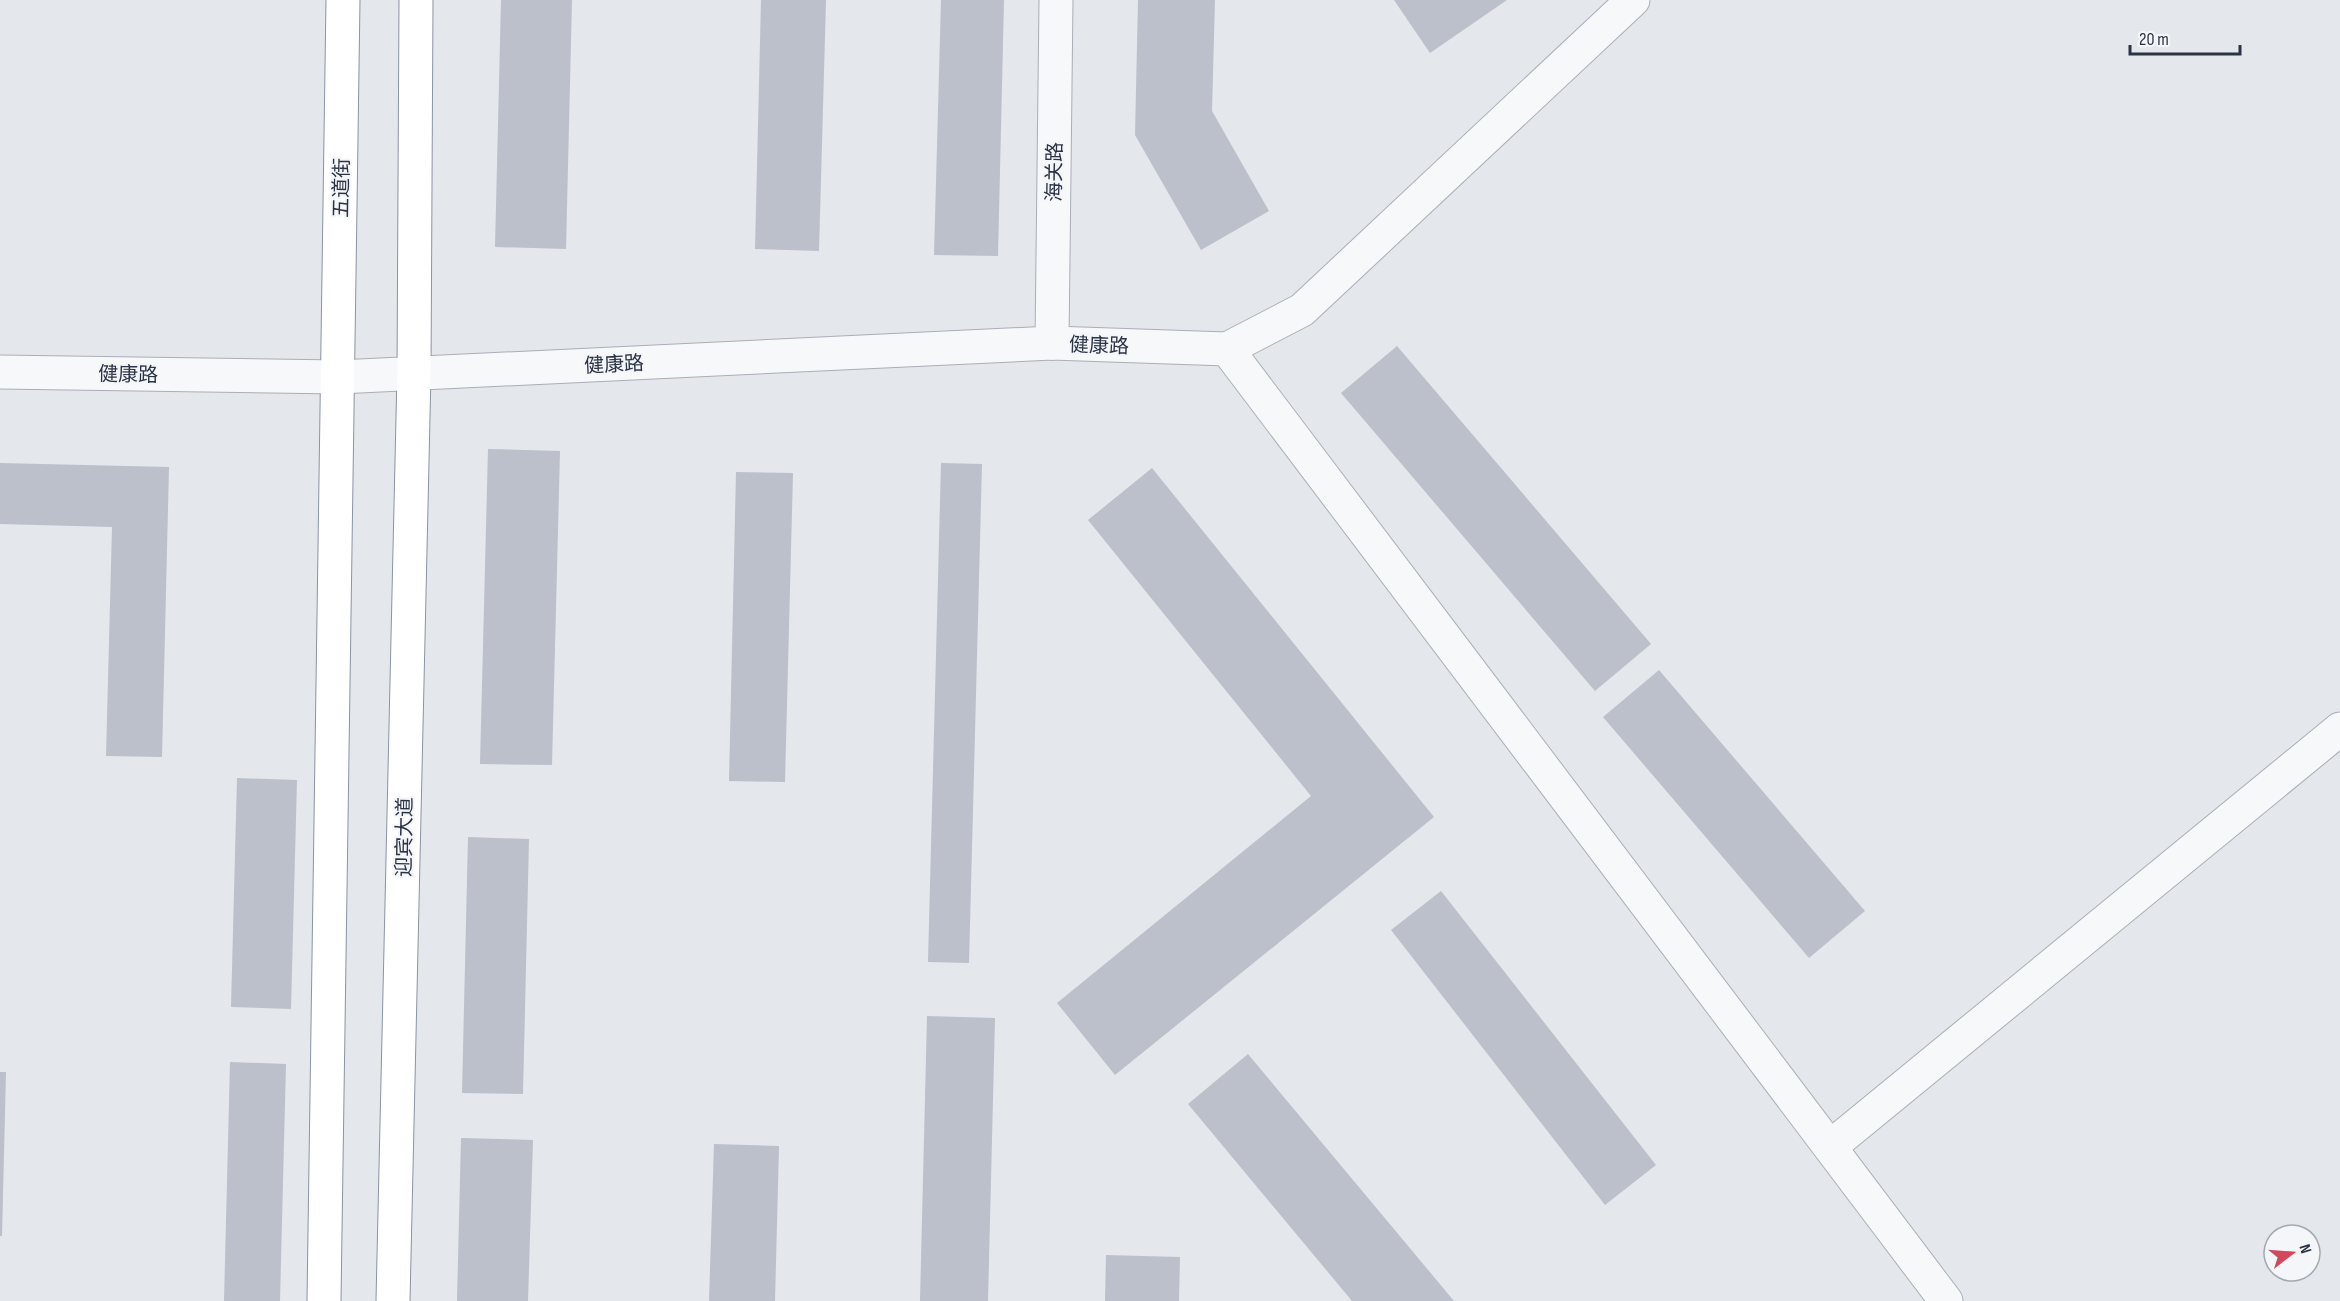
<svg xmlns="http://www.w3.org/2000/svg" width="2340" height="1301" viewBox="0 0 2340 1301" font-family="'Sofia Sans Condensed','Noto Sans SC',sans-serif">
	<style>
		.building { fill: #bbc0ca }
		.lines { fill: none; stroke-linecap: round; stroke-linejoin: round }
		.minor-casing { stroke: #a9aeb7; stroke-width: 35 }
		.trunk-casing { stroke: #8b94a3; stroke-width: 35 }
		.minor { stroke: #f7f8fa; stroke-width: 33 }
		.trunk { stroke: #fff; stroke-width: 33 }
		.labels { text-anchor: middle; stroke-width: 4.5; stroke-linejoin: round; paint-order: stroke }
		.street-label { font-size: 20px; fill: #2b3445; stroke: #f4f6f9 }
	</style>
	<rect width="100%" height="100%" fill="#e4e7ec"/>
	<g class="building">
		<polygon points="501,0 572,0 566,249 495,247"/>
		<polygon points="761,0 826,0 819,251 755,249"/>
		<polygon points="941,0 1004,0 998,256 934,255"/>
		<polygon points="1138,0 1215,0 1212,111 1269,211 1201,250 1135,135"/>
		<polygon points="1394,0 1507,0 1430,53"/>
		<polygon points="1397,346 1651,644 1595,691 1341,393"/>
		<polygon points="488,449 560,451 552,765 480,764"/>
		<polygon points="0,463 169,467 162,757 106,756 112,527 0,524"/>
		<polygon points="941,463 982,464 969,963 928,962"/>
		<polygon points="1152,468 1434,817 1115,1075 1057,1003 1311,796 1088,520"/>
		<polygon points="736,472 793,473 785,782 729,781"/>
		<polygon points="1659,670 1865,911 1809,958 1603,717"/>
		<polygon points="237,778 297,780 291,1009 231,1007"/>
		<polygon points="468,837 529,839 523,1094 462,1093"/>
		<polygon points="1441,891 1656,1165 1605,1205 1391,930"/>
		<polygon points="927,1016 995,1018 988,1301 920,1301"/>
		<polygon points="1248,1054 1454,1301 1352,1301 1188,1104"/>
		<polygon points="230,1062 286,1064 280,1301 224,1301"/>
		<polygon points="0,1072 6,1072 2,1236 0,1236"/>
		<polygon points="461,1138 533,1140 528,1301 457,1301"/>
		<polygon points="714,1144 779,1146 775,1301 709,1301"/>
		<polygon points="1106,1255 1180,1257 1179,1301 1105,1301"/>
	</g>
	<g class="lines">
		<defs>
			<g id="minor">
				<polyline points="1052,343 1056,0"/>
				<polyline points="1227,349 1946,1301"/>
				<polyline points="0,372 339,377 1052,343 1227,349 1302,310 1633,0"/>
				<polyline points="1830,1147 2340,729"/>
			</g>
			<g id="trunk">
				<polyline points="324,1301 343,0"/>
				<polyline points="393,1301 414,373 416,0"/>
			</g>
		</defs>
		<use href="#minor" class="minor-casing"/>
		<use href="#trunk" class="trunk-casing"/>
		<use href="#minor" class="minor"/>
		<use href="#trunk" class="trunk"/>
	</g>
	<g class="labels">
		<g class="street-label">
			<text transform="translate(1054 172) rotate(-89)" y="7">海关路</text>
			<text transform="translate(341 188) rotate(-89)" y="7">五道街</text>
			<text transform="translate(1099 345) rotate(2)" y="7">健康路</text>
			<text transform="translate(614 364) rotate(-3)" y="7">健康路</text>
			<text transform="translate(128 374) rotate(1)" y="7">健康路</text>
			<text transform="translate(404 837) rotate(-89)" y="7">迎宾大道</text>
		</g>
	</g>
	<g transform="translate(2292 1253) rotate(73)"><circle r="28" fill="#f4f6f9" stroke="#a4a8b1" stroke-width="1.5"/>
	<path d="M0-4.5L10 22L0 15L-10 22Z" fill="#d1495b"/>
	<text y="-9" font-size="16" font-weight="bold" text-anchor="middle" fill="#2b3445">N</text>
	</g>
	<path d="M2130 45v9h110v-9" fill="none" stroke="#2b3445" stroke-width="3"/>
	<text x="2139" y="45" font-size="18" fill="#2b3445" stroke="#f4f6f9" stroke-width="4.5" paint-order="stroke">20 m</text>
</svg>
